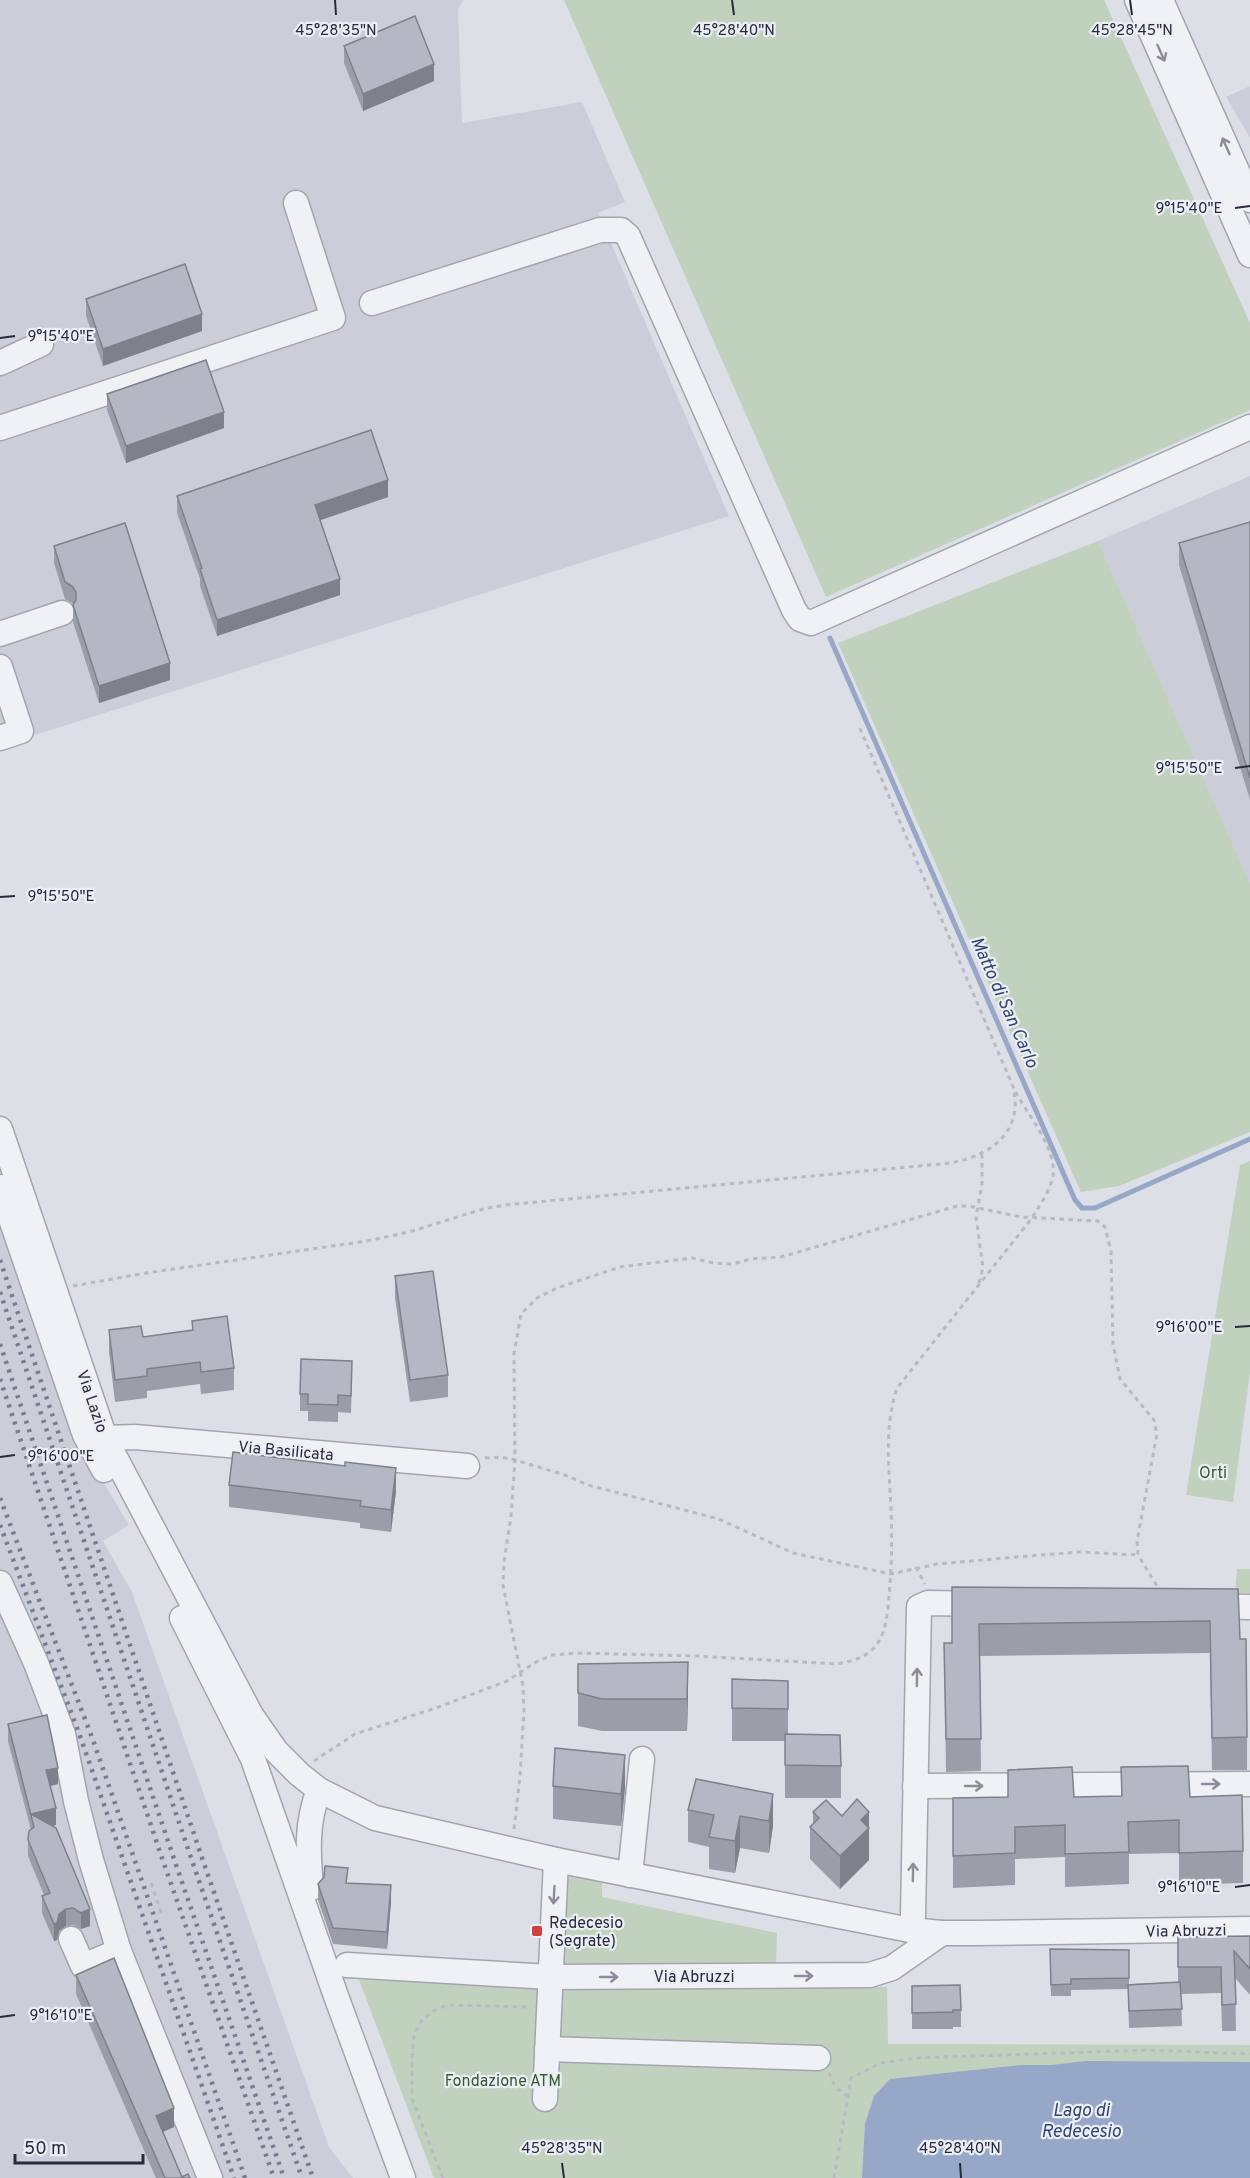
<svg xmlns="http://www.w3.org/2000/svg" width="1250" height="2178" viewBox="0 0 1250 2178" font-family="Overpass,sans-serif">
	<style>
		.built { fill: #cbced9 }
		.green { fill: #c0d1be }
		.water { fill: #97a7c8 }
		.lines { fill: none; stroke-linecap: round; stroke-linejoin: round }
		.stream { stroke: #97a7c8; stroke-width: 5 }
		.minor-casing { stroke: #a2a5b1; stroke-width: 27 }
		.path { stroke: #b7bac2; stroke-width: 3; stroke-dasharray: 4.5 4.5; stroke-linecap: butt }
		.minor { stroke: #eff1f5; stroke-width: 24 }
		.rail { stroke: #767c91; stroke-width: 4.5; stroke-dasharray: 3 6; stroke-linecap: butt }
		.wall { fill: #9b9ea9 }
		.shaded-wall { fill: #7e8189 }
		.building { fill: #b4b8c4; stroke: #7e8189; stroke-width: 1.5 }
		.oneway { stroke: #8a8e9a }
		.ticks { fill: none; stroke: #262b3e; stroke-width: 2 }
		.poi-dot { fill: #d03e3f; stroke: #eceef5; stroke-width: 2 }
		.labels { text-anchor: middle; stroke-width: 4.5; stroke-linejoin: round; paint-order: stroke }
		.street-label { font-size: 16px; fill: #262b3e; stroke: #eceef5 }
		.park-label { font-size: 16px; fill: #355a33; stroke: #eceef5 }
		.poi-label { font-size: 16px; fill: #262b3e; stroke: #eceef5; text-anchor: start }
		.water-label { font-size: 18px; font-style: italic; fill: #304472; stroke: #eceef5 }
		.ticks-label { font-size: 15px; text-anchor: middle; fill: #262b3e; stroke: #eceef5; stroke-width: 4.5; stroke-linejoin: round; paint-order: stroke }
	</style>
	<rect width="100%" height="100%" fill="#dddfe7"/>
	<g class="built">
		<polygon points="0,0 463,0 458,10 462,123 582,102 625,202 598,213 729,516 0,746"/>
		<polygon points="1250,86 1250,138 1226,97"/>
		<polygon points="1250,476 1250,883 1098,541"/>
		<polygon points="0,1221 70,1426 129,1525 103,1541 132,1592 329,2147 353,2178 0,2178"/>
	</g>
	<g class="green">
		<polygon points="564,0 1104,0 1250,323 1250,410 826,597"/>
		<polygon points="1098,541 1250,883 1250,1132 1119,1186 1081,1192 838,643"/>
		<polygon points="1250,1161 1250,1372 1233,1502 1186,1495 1240,1165"/>
		<polygon points="1237,1569 1250,1569 1250,1593 1235,1593"/>
		<polygon points="566,1876 602,1881 602,1897 777,1933 776,1970 557,1966"/>
		<polygon points="359,1980 887,1987 888,2044 1250,2045 1250,2178 434,2178"/>
	</g>
	<polygon class="water" points="1085,2061 1250,2062 1250,2178 862,2178 865,2124 874,2096 890,2079 1021,2065 1052,2065"/>
	<g class="lines">
		<polyline class="stream" points="830,638 1075,1200 1082,1208 1095,1208 1250,1139"/>
		<defs>
			<g id="minor">
				<polyline points="1137,0 1250,255"/>
				<polyline points="1161,0 1250,200"/>
				<polyline points="372,303 600,230 621,230 628,236 794,610 800,619 811,623 1250,427"/>
				<polyline points="0,363 41,344"/>
				<polyline points="0,428 333,318 296,203"/>
				<polyline points="0,634 62,613"/>
				<polyline points="0,667 21,731 0,738"/>
				<polyline points="0,1129 105,1438 251,1715 276,1751 299,1774 319,1790 375,1818 556,1860 910,1930 942,1933 978,1933 1250,1929"/>
				<polyline points="0,1187 85,1435 104,1470"/>
				<polyline points="105,1438 135,1437 467,1466"/>
				<polyline points="0,1583 36,1663 63,1734 76,1801 91,1860 119,1951 83,1966 71,1939"/>
				<polyline points="1205,1606 1250,1607"/>
				<polyline points="182,1618 253,1759 336,1996 403,2178"/>
				<polyline points="915,1786 1250,1784"/>
				<polyline points="630,1875 642,1759"/>
				<path d="M311 1888C308 1854 306 1822 319 1790"/>
				<polyline points="910,1930 913,1916 919,1607 928,1603 985,1604"/>
				<polyline points="119,1951 210,2178"/>
				<polyline points="347,1965 550,1977 870,1975 892,1968 942,1933"/>
				<polyline points="547,2049 818,2058"/>
				<polyline points="545,2099 556,1860"/>
			</g>
		</defs>
		<use href="#minor" class="minor-casing"/>
		<g class="path">
			<polyline points="979,1283 983,1268 976,1217 982,1184 982,1155"/>
			<path d="M73 1286 146 1273 367 1241 409 1232 483 1209 505 1205 950 1163C980 1158 1012 1142 1015 1108 1016 1102 1014 1095 1014 1089L859 726"/>
			<polyline points="485,1458 501,1457 515,1460 565,1475 588,1485 719,1519 793,1553 891,1574 937,1564 1028,1556 1080,1552 1138,1555"/>
			<polyline points="916,1567 925,1584"/>
			<path d="M314 1761 355 1734 436 1708 507 1681 536 1662 552 1655 577 1653 697 1656 837 1664C852 1661 867 1658 877 1644 886 1632 888 1611 889 1595 892 1566 892 1537 891 1508 889 1467 884 1427 897 1388L1032 1218C1040 1205 1050 1191 1053 1176 1057 1149 1028 1115 1015 1091"/>
			<polyline points="514,1829 520,1776 524,1711 523,1686 503,1585 504,1562 511,1516 515,1460 514,1353 521,1314 537,1298 557,1288 620,1267 692,1258 713,1263 733,1264 750,1259 781,1257 957,1206 969,1206 1021,1217 1098,1221 1105,1227 1111,1251 1113,1344 1120,1379 1154,1420 1157,1434 1137,1541 1138,1555 1160,1591"/>
			<polyline points="151,1883 162,1915"/>
			<polyline points="829,2073 835,2087 848,2097"/>
			<polyline points="443,2178 412,2099 412,2056 414,2036 421,2021 433,2011 447,2005 529,2007"/>
			<polyline points="834,2178 851,2078 881,2063 915,2058 1147,2050 1250,2054"/>
		</g>
		<use href="#minor" class="minor"/>
		<g class="rail">
			<polyline points="0,1260 200,1852 313,2178"/>
			<polyline points="0,1292 189,1852 302,2178"/>
			<polyline points="0,1344 173,1856 284,2178"/>
			<polyline points="0,1379 162,1858 274,2178"/>
			<polyline points="0,1498 93,1740 245,2178"/>
			<polyline points="0,1525 79,1733 234,2178"/>
		</g>
	</g>
	<g class="wall">
		<polygon points="344,46 434,81 363,111 344,63"/>
		<polygon points="86,299 202,331 103,366 86,316"/>
		<polygon points="107,394 224,428 126,463 107,410"/>
		<polygon points="177,496 388,497 320,520 340,595 217,636 200,586 200,579 177,513"/>
		<polygon points="1250,522 1250,800 1179,565 1179,543"/>
		<polygon points="54,546 170,680 99,703 73,622 73,605 72,603 65,599 54,563"/>
		<polygon points="395,1276 448,1375 448,1397 410,1402 395,1298"/>
		<polygon points="192,1321 234,1368 234,1390 201,1394 200,1384 147,1391 147,1398 115,1402 109,1352 109,1330 143,1337 192,1330"/>
		<polygon points="352,1378 351,1413 338,1412 338,1422 308,1421 308,1411 300,1411 300,1394"/>
		<polygon points="229,1485 396,1491 391,1532 360,1528 360,1523 229,1507"/>
		<polygon points="952,1587 1238,1589 1240,1639 1247,1737 1247,1770 1212,1770 1210,1653 980,1656 981,1771 946,1772 944,1643 952,1643"/>
		<polygon points="578,1664 688,1695 687,1731 602,1731 578,1726"/>
		<polygon points="732,1679 788,1681 788,1734 841,1766 841,1798 785,1798 785,1741 732,1741"/>
		<polygon points="8,1724 58,1784 50,1786 56,1825 52,1826 90,1926 81,1929 73,1925 66,1926 59,1931 57,1940 54,1941 42,1913 42,1896 44,1895 28,1856 28,1840 31,1830 8,1741"/>
		<polygon points="1121,1767 1190,1797 1243,1851 1243,1883 1179,1885 1179,1853 1129,1854 1129,1884 1065,1887 1065,1857 1015,1859 1015,1885 953,1888 953,1798 1074,1797 1121,1796"/>
		<polygon points="553,1786 625,1788 621,1826 553,1819"/>
		<polygon points="773,1794 773,1826 769,1853 740,1848 735,1873 709,1869 709,1847 688,1842 688,1810"/>
		<polygon points="813,1812 842,1816 869,1812 869,1860 840,1889 810,1859 810,1827 813,1824"/>
		<polygon points="348,1883 391,1902 387,1949 333,1944 318,1900 318,1884"/>
		<polygon points="1250,1936 1250,1995 1235,1978 1236,2031 1222,2031 1221,1993 1181,1994 1182,2026 1129,2028 1128,1989 1071,1990 1071,1996 1051,1996 1050,1960 1129,1950 1129,1984 1178,1982 1178,1937"/>
		<polygon points="76,1975 174,2127 163,2132 182,2177 190,2178 156,2178 76,1994"/>
		<polygon points="912,1986 961,2010 961,2027 953,2027 953,2029 912,2029"/>
	</g>
	<g class="shaded-wall">
		<polygon points="434,64 434,81 363,111 363,94"/>
		<polygon points="202,314 202,331 103,366 103,349"/>
		<polygon points="224,412 224,428 126,463 126,446"/>
		<polygon points="388,480 388,497 315,522 315,505"/>
		<polygon points="340,579 340,595 217,636 217,620"/>
		<polygon points="170,663 170,680 99,703 99,686"/>
		<polygon points="396,1468 396,1491 391,1532 391,1510"/>
		<polygon points="688,1662 688,1695 687,1731 687,1699"/>
		<polygon points="625,1755 625,1788 621,1826 621,1794"/>
		<polygon points="58,1768 58,1784 46,1787 46,1770"/>
		<polygon points="773,1794 773,1826 769,1853 769,1821"/>
		<polygon points="56,1808 56,1825 34,1830 31,1814"/>
		<polygon points="869,1812 869,1860 840,1889 840,1856 861,1820"/>
		<polygon points="740,1816 740,1848 735,1873 735,1841"/>
		<polygon points="391,1885 391,1902 387,1949 387,1932"/>
		<polygon points="66,1909 66,1926 59,1931 57,1940 54,1941 54,1924 59,1914"/>
		<polygon points="90,1909 90,1926 81,1929 81,1913"/>
		<polygon points="174,2108 174,2127 156,2135 156,2116"/>
	</g>
	<g class="building">
		<polygon points="415,16 434,64 363,94 344,46"/>
		<polygon points="185,264 202,314 103,349 86,299"/>
		<polygon points="206,360 224,412 126,446 107,394"/>
		<polygon points="371,430 388,480 315,505 340,579 217,620 200,569 202,568 177,496"/>
		<polygon points="1250,522 1250,778 1179,543"/>
		<polygon points="125,523 170,663 99,686 73,605 76,600 76,592 72,586 65,582 54,546"/>
		<polygon points="433,1271 448,1375 410,1380 395,1276"/>
		<polygon points="227,1316 234,1368 201,1372 200,1362 147,1369 147,1376 115,1380 109,1330 141,1326 143,1337 193,1330 192,1321"/>
		<polygon points="301,1359 352,1361 351,1396 338,1395 338,1405 308,1404 308,1394 300,1394"/>
		<polygon points="233,1452 345,1466 345,1462 396,1468 391,1510 360,1506 361,1501 229,1485"/>
		<polygon points="952,1587 1238,1589 1240,1639 1246,1639 1247,1737 1212,1738 1210,1621 979,1624 981,1739 946,1739 944,1643 952,1643"/>
		<polygon points="688,1662 687,1699 602,1699 578,1693 578,1664"/>
		<polygon points="732,1679 788,1681 788,1709 732,1708"/>
		<polygon points="47,1715 58,1768 46,1770 56,1808 31,1814 56,1828 90,1909 81,1913 73,1908 66,1909 59,1914 57,1923 54,1924 42,1896 50,1893 28,1840 29,1831 34,1827 8,1724"/>
		<polygon points="785,1734 840,1735 841,1766 785,1765"/>
		<polygon points="555,1748 625,1755 621,1794 553,1786"/>
		<polygon points="1188,1766 1190,1797 1242,1795 1243,1851 1179,1853 1179,1820 1128,1822 1129,1852 1065,1854 1065,1825 1015,1827 1015,1853 953,1856 953,1798 1008,1797 1008,1770 1072,1767 1074,1797 1122,1796 1121,1767"/>
		<polygon points="696,1779 773,1794 769,1821 740,1816 735,1841 709,1837 714,1815 688,1810"/>
		<polygon points="857,1799 869,1812 861,1820 869,1828 840,1856 810,1827 819,1818 813,1812 826,1800 842,1816"/>
		<polygon points="325,1866 348,1868 346,1883 391,1885 387,1932 333,1928 318,1884 324,1877"/>
		<polygon points="1250,1936 1250,1969 1234,1951 1236,2004 1222,2005 1221,1967 1178,1967 1178,1937"/>
		<polygon points="1050,1949 1129,1950 1129,1978 1071,1979 1071,1984 1051,1985"/>
		<polygon points="114,1958 174,2108 156,2116 182,2177 188,2174 190,2178 165,2178 76,1975"/>
		<polygon points="1180,1982 1182,2009 1129,2011 1128,1985"/>
		<polygon points="960,1985 961,2010 953,2010 953,2012 912,2013 912,1986"/>
	</g>
	<defs><path id="oneway-shaft" d="M-6 0H5M1.5-3L5.5 0L1.5 3" fill="none" stroke-width="1.6" stroke-linecap="round" stroke-linejoin="round" transform="scale(1.5)"/></defs>
	<g class="oneway">
		<use href="#oneway-shaft" transform="translate(1161 53) rotate(66)"/>
		<use href="#oneway-shaft" transform="translate(1226 146) rotate(-114)"/>
		<use href="#oneway-shaft" transform="translate(917 1677) rotate(-89)"/>
		<use href="#oneway-shaft" transform="translate(1211 1784)"/>
		<use href="#oneway-shaft" transform="translate(974 1786)"/>
		<use href="#oneway-shaft" transform="translate(913 1872) rotate(-89)"/>
		<use href="#oneway-shaft" transform="translate(554 1895) rotate(93)"/>
		<use href="#oneway-shaft" transform="translate(804 1976)"/>
		<use href="#oneway-shaft" transform="translate(609 1977)"/>
	</g>
	<path class="ticks" d="M335 0 336 15M732 0 734 15M1130 0 1132 15M1235 208 1250 206M0 338 15 336M1235 768 1250 766M0 897 15 896M1235 1327 1250 1326M0 1457 15 1455M1235 1887 1250 1885M0 2017 15 2015M562 2163 564 2178M960 2163 961 2178"/>
	<rect class="poi-dot" x="531" y="1925" width="12" height="12" rx="3"/>
	<g class="labels">
		<g class="street-label">
			<text transform="translate(93 1401) rotate(71)" y="6">Via Lazio</text>
			<text transform="translate(286 1450) rotate(5)" y="6">Via Basilicata</text>
			<text transform="translate(1186 1930) rotate(-1)" y="6">Via Abruzzi</text>
			<text x="694" y="1982">Via Abruzzi</text>
		</g>
		<g class="park-label">
			<text x="1213" y="1478">Orti</text>
			<text x="503" y="2086">Fondazione ATM</text>
		</g>
		<g class="poi-label">
			<text x="549" y="1928">Redecesio<tspan x="549" dy="18">(Segrate)</tspan></text>
		</g>
		<g class="water-label">
			<text transform="translate(1005 1002) rotate(66)" y="6">Matto di San Carlo</text>
			<text x="1081" y="2116">Lago di<tspan x="1081" dy="21">Redecesio</tspan></text>
		</g>
	</g>
	<g class="ticks-label">
		<text x="336" y="35">45°28'35"N</text>
		<text x="734" y="35">45°28'40"N</text>
		<text x="1132" y="35">45°28'45"N</text>
		<text x="1189" y="213">9°15'40"E</text>
		<text x="61" y="341">9°15'40"E</text>
		<text x="1189" y="773">9°15'50"E</text>
		<text x="61" y="901">9°15'50"E</text>
		<text x="1189" y="1332">9°16'00"E</text>
		<text x="61" y="1461">9°16'00"E</text>
		<text x="1189" y="1892">9°16'10"E</text>
		<text x="61" y="2020">9°16'10"E</text>
		<text x="562" y="2153">45°28'35"N</text>
		<text x="960" y="2153">45°28'40"N</text>
	</g>
	<path d="M15 2154v9h128v-9" fill="none" stroke="#262b3e" stroke-width="3"/>
	<text x="24" y="2154" font-size="18" fill="#262b3e" stroke="#eceef5" stroke-width="4.5" paint-order="stroke">50 m</text>
</svg>
